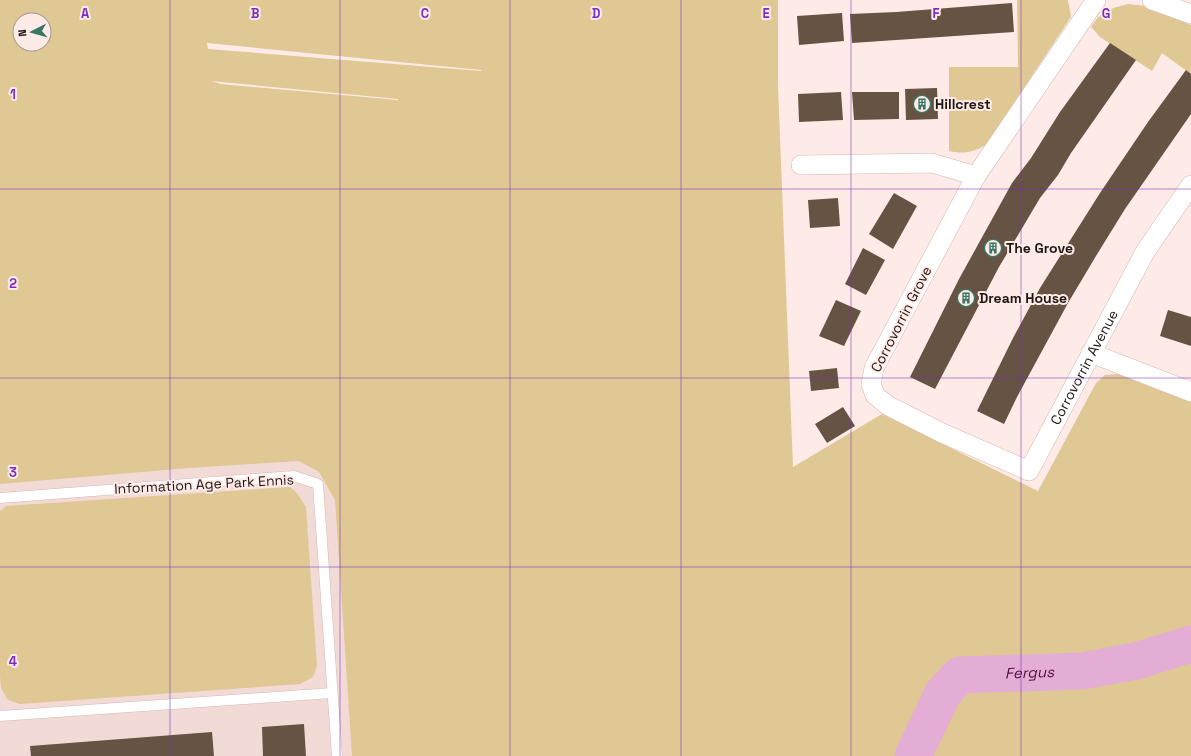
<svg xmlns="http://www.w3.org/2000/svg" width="1191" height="756" viewBox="0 0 1191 756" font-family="'Space Grotesk',sans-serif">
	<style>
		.built { fill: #f2dbd6 }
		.green { fill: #dfc893; fill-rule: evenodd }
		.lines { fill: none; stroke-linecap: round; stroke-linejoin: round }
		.river { stroke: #e3add5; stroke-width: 37 }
		.building { fill: #675344 }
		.lane-casing { stroke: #d4b7b0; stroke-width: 11 }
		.street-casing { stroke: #d4b7b0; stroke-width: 20 }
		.lane { stroke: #fff; stroke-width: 10 }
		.street { stroke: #fff; stroke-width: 19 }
		.grid { fill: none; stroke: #7b2cbf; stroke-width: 1; stroke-opacity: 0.55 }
		.labels { text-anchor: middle; stroke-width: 4; stroke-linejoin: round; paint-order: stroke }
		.poi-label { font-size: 14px; font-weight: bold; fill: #201614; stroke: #feebe7; text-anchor: start }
		.street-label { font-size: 14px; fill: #201614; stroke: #feebe7 }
		.water-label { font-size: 15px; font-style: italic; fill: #4c0d42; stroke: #feebe7 }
		.grid-label { font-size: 13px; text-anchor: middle; font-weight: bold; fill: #7b2cbf; stroke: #feebe7; stroke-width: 4; stroke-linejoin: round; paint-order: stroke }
	</style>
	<rect width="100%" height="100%" fill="#feebe7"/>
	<polygon class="built" points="343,444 367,756 0,756 0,482"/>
	<g class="green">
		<path d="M0 0H778V86L793 467 882 414 1038 491 1096 383 1105 375 1118 374 1164 392 1191 401V756H352L335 500 319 472 299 461 189 468 0 484ZM20 20H44V44H20ZM207 43 481 70V71L208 49ZM211 81 398 99V100L221 84Z"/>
		<path d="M1017 0H1068L1071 17 986 145C971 153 965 154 949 151V67H1018Z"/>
		<path d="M1128 4 1147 6 1191 25V74L1162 53 1152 71 1100 37 1091 27C1102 10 1109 9 1128 4Z"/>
		<polygon points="290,487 297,493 306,507 317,666 313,677 300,684 20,704 8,700 1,688 0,676 0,511 6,506"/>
	</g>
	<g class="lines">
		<path class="river" id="s1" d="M913 756 943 693 960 675 1082 671 1136 661 1191 644"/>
	</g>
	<g class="building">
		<polygon points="1012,3 1014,32 852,43 850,14 896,12"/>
		<polygon points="842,13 844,41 799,45 797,16"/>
		<polygon points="1110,43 1136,60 1071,153 1058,175 1040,198 999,267 935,389 910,377 959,279 1012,183 1031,158 1060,112"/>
		<polygon points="1186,70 1191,74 1191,114 1125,209 1096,256 1068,303 1017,397 1004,424 977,411 1013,338 1040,288 1100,193 1148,122"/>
		<polygon points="937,88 938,119 906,120 905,89"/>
		<polygon points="841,92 843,120 799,122 798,94"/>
		<polygon points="852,92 899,92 899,119 854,120"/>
		<polygon points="894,193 917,206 893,249 869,234"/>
		<polygon points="838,198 840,226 810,228 808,200"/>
		<polygon points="863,248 885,260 866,295 845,284"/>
		<polygon points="836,300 861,311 844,346 819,336"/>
		<polygon points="1168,310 1191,317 1191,346 1160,336"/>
		<polygon points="837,368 839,388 811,391 809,371"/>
		<polygon points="843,407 855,426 827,443 815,424"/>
		<polygon points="304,724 306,756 263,756 262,727"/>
		<polygon points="212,732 214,756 31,756 30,746"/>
	</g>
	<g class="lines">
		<defs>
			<g id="lane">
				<polyline points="0,498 294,476 318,484 337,756"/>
				<polyline points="0,716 332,693"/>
			</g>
			<g id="street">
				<polyline points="1152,0 1191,14"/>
				<path id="s2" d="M801 165 932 163 976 176 874 368 871 384 875 395 887 405 942 433 1029 471 1145 252 1191 185"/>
				<polyline points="976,176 1096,0"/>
				<polyline points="1091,353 1191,392"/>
			</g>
		</defs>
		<use href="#lane" class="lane-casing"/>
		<use href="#street" class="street-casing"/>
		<use href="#lane" class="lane"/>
		<use href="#street" class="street"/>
	</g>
	<path class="grid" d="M170 0V756M340 0V756M510 0V756M681 0V756M851 0V756M1021 0V756M0 189H1191M0 378H1191M0 567H1191"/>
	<defs>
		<symbol id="building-ring" viewBox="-11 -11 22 22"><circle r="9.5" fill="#feebe7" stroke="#397764" stroke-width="1.5"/><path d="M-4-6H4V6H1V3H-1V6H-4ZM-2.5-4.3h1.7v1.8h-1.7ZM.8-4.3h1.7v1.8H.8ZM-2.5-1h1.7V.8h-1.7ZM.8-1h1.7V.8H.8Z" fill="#397764"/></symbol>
	</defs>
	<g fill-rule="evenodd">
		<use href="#building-ring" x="912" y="94" width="20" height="20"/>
		<use href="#building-ring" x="983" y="238" width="20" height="20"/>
		<use href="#building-ring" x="956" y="288" width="20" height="20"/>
	</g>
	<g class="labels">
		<g class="poi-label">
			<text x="935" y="109">Hillcrest</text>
			<text x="1006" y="253">The Grove</text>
			<text x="979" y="303">Dream House</text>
		</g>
		<g class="street-label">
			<text transform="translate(901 319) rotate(-63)" y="5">Corrovorrin Grove</text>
			<text dy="5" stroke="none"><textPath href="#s2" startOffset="712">Corrovorrin Avenue</textPath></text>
			<text transform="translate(204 484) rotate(-3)" y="5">Information Age Park Ennis</text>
		</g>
		<g class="water-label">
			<text dy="5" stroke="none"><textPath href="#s1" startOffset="164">Fergus</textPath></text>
		</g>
	</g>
	<g class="grid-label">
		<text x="85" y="18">A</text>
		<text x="255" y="18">B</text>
		<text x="425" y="18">C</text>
		<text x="596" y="18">D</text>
		<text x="766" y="18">E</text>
		<text x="936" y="18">F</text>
		<text x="1106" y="18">G</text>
		<text x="13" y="99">1</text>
		<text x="13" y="288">2</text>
		<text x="13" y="477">3</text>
		<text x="13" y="666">4</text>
	</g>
	<g transform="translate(32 32) rotate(264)"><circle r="19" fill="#feebe7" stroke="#a59693"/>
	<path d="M0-3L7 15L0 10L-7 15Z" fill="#397764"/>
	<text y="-6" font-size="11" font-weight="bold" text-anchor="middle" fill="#201614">N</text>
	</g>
</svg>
